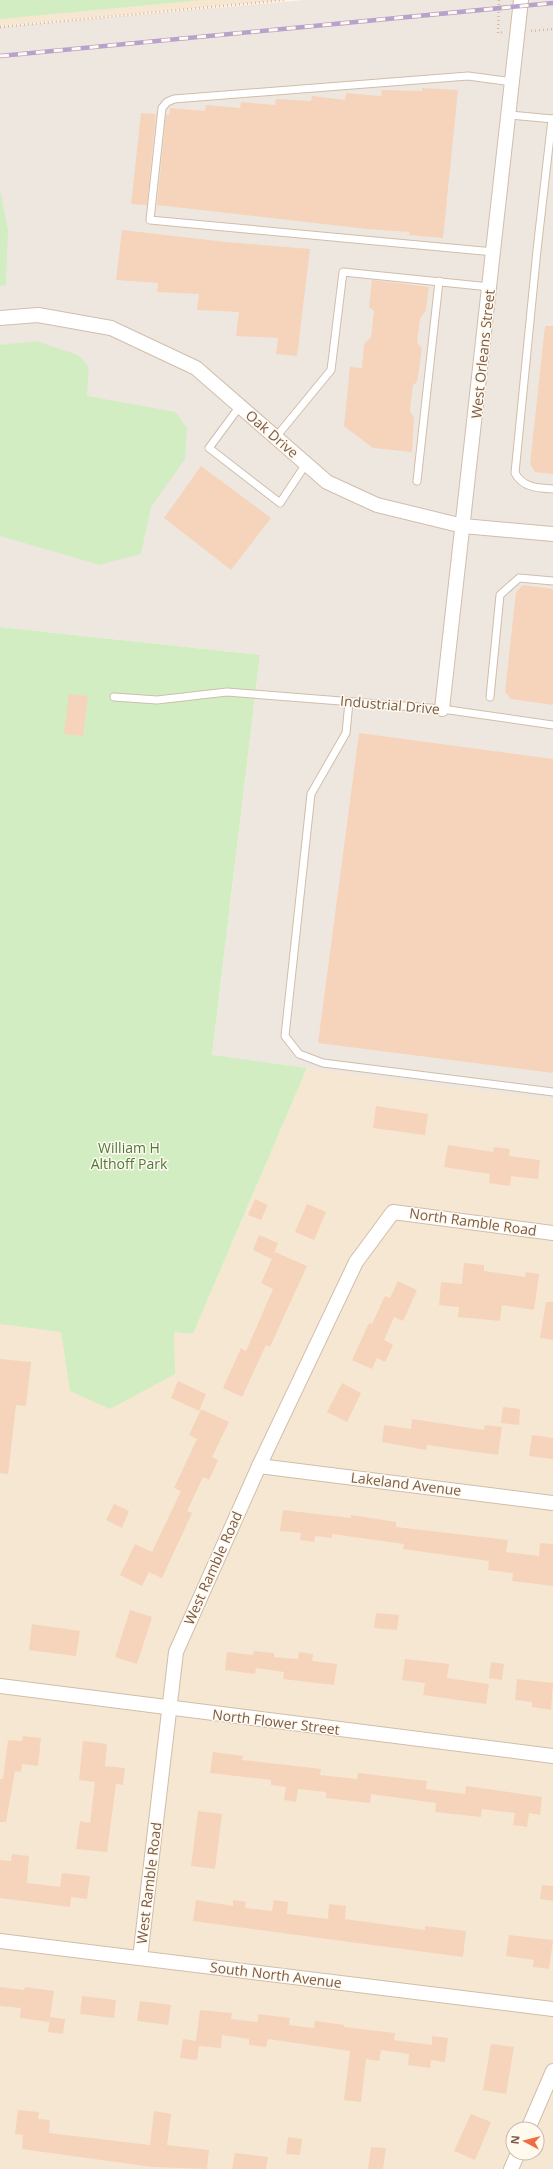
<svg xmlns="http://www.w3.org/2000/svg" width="553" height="2169" viewBox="0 0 553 2169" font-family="'Open Sans',sans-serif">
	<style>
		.residential { fill: #f6e7d3; fill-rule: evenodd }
		.industrial { fill: #eee7e0 }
		.green { fill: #d3edc3 }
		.building { fill: #f5d4bb }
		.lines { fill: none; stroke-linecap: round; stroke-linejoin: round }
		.lane-casing { stroke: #d1bdaa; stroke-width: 9 }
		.street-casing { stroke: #d1bdaa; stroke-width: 16 }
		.path { stroke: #dbb79e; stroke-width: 2.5; stroke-dasharray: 1 3; stroke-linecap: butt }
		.lane { stroke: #fff; stroke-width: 7 }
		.street { stroke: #fff; stroke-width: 14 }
		.rail-casing { stroke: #b8a2c9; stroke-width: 4.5 }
		.rail { stroke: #fff9ee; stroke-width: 3; stroke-dasharray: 9; stroke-linecap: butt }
		.labels { text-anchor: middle; stroke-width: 3; stroke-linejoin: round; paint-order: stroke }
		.street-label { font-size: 14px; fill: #7a5b48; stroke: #fff9ee }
		.park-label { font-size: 14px; fill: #4d7a3c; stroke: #fff9ee }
	</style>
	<rect width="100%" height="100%" fill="#fef5e6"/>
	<g class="residential">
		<polygon points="0,0 284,0 0,26"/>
		<path d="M307 1068 553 1099V2169H0V1312L193 1334ZM513 2129H537V2153H513Z"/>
	</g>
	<polygon class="industrial" points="305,0 553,0 553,1100 212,1056 260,655 0,627 0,27"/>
	<g class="green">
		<polygon points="0,0 202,0 0,19"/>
		<polygon points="0,189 8,231 6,285 0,286"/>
		<polygon points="36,341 78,355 89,367 87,396 176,412 187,428 185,459 151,507 141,554 100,565 0,536 0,345"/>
		<polygon points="0,627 260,655 212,1055 307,1068 193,1334 174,1332 175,1374 110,1409 70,1391 61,1332 0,1324"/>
	</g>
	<g class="building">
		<polygon points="422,88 458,90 443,238 409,235 409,232 367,229 157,205 166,115 169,115 170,108 205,111 206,105 240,108 241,102 275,105 276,99 311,101 312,96 345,100 346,93 381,96 382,90 422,91"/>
		<polygon points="141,113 156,114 147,205 131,204"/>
		<polygon points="122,230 226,242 310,249 297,356 276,354 278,338 236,336 239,312 197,310 199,294 157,292 158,283 116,280"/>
		<polygon points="372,280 429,287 426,310 420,319 417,343 422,348 417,382 413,385 410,411 414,418 412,452 373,448 344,426 350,367 362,368 364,344 371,337 374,311 369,307"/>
		<polygon points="545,326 553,326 553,474 535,472 530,464"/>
		<polygon points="201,466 271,518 231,570 164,518"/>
		<polygon points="523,585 553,589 553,705 511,699 505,692 516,592"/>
		<polygon points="69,694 88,696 83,736 64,734"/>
		<polygon points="359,733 553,759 553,1073 318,1043"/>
		<polygon points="376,1106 428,1114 425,1135 373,1128"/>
		<polygon points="448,1145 493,1152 494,1147 510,1149 509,1156 540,1160 538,1179 511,1176 510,1186 489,1183 490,1174 444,1167"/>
		<polygon points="255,1199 268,1205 261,1220 248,1215"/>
		<polygon points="307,1204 326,1212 314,1240 295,1232"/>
		<polygon points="259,1235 278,1243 272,1259 253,1250"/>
		<polygon points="275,1252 307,1266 270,1347 266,1345 242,1397 223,1388 241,1348 246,1351 273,1289 261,1283"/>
		<polygon points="464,1263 484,1265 484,1271 525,1277 526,1272 539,1274 534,1310 502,1305 500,1321 458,1317 459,1307 439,1305 441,1282 462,1284"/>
		<polygon points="398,1281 417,1290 403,1321 394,1317 384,1340 393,1345 385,1362 377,1358 372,1369 352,1360 369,1323 372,1324 385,1296 390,1298"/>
		<polygon points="546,1302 553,1302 553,1340 540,1338"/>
		<polygon points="0,1359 31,1362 26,1406 16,1405 8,1474 0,1473"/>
		<polygon points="178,1381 206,1394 199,1411 171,1398"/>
		<polygon points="342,1383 361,1393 347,1422 327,1412"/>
		<polygon points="503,1407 520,1409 519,1425 501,1423"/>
		<polygon points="201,1409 229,1422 212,1457 218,1460 209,1480 203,1477 187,1511 192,1513 162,1578 149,1572 142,1586 120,1575 135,1544 152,1552 181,1491 174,1488 197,1439 189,1435"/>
		<polygon points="412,1419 484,1430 485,1425 502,1427 498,1455 427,1445 426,1450 382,1442 384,1425 411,1429"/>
		<polygon points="532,1435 553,1438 553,1459 529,1456"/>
		<polygon points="114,1504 129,1511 122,1528 106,1520"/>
		<polygon points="283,1510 351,1518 351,1515 396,1522 396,1527 508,1540 506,1552 539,1556 540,1543 553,1544 553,1586 512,1581 513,1573 488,1570 489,1561 403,1549 404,1544 332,1534 332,1538 315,1536 314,1542 300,1540 301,1533 280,1531"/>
		<polygon points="130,1610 152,1617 137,1664 115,1657"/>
		<polygon points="376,1613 399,1615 397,1630 374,1628"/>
		<polygon points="32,1624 80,1631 76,1656 29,1650"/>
		<polygon points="254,1651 274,1653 274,1657 298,1659 299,1652 313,1654 312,1661 337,1664 334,1685 283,1679 284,1672 256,1668 255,1674 225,1670 227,1652 253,1655"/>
		<polygon points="405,1659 449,1664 447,1678 489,1684 486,1704 423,1695 425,1683 402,1680"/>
		<polygon points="491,1662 504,1664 502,1680 489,1678"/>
		<polygon points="517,1679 553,1683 551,1710 532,1707 532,1702 515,1700"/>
		<polygon points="23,1736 41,1738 38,1766 22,1764 21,1772 15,1771 6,1822 0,1822 0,1779 3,1779 8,1740 22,1741"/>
		<polygon points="83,1741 107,1744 105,1766 125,1768 123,1785 116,1784 107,1852 76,1849 80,1821 90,1823 95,1782 79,1780"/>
		<polygon points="213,1752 243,1756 242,1760 321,1769 320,1775 357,1779 358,1773 427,1781 426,1789 465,1794 466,1786 542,1797 540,1815 529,1813 527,1827 513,1825 515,1813 482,1809 481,1817 435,1812 436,1803 371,1794 370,1803 326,1798 326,1792 298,1789 296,1802 284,1800 286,1787 271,1785 271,1780 210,1773"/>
		<polygon points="198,1811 222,1814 215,1869 191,1866"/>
		<polygon points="12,1854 29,1856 27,1883 60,1887 62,1873 90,1876 87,1899 71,1897 70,1907 0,1898 0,1860 11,1861"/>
		<polygon points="542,1885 553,1886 553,1901 540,1899"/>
		<polygon points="196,1900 233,1906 233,1900 246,1902 245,1908 272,1911 274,1900 288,1902 287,1914 328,1919 329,1904 346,1906 345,1919 425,1930 425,1926 466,1931 463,1957 193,1921"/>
		<polygon points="509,1935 553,1940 549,1969 533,1967 534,1960 506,1956"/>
		<polygon points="0,1987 24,1990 25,1987 54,1991 49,2022 20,2018 21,2008 0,2006"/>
		<polygon points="82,1996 116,2000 114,2018 80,2014"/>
		<polygon points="140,2001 171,2005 168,2025 137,2021"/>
		<polygon points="200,2010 232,2013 231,2019 258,2022 258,2014 290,2018 289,2025 314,2028 315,2021 344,2025 344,2027 395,2033 394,2040 432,2045 432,2036 448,2038 445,2062 431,2060 430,2068 408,2065 409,2054 381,2050 379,2061 366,2059 361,2102 344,2100 350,2051 268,2039 266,2047 249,2045 249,2039 222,2035 221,2048 199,2046 197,2060 180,2058 183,2039 196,2041"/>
		<polygon points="50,2017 65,2019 63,2034 48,2032"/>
		<polygon points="491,2044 514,2047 506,2094 483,2090"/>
		<polygon points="18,2110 39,2112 38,2119 50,2120 49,2133 150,2145 154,2111 171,2114 167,2145 209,2150 207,2169 152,2167 22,2149 23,2135 15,2134"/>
		<polygon points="471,2114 491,2122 475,2160 454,2151"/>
		<polygon points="288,2137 302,2139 300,2155 286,2154"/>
		<polygon points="371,2147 386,2148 383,2169 368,2169"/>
		<polygon points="235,2153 268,2157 266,2169 232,2169"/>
	</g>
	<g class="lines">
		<defs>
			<g id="lane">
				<polyline points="510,115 553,119"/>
				<path d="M552 119 537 250 515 473C523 488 538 488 553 489"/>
				<polyline points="494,252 150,220 162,108 167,102 174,99 468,76 513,82"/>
				<polyline points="240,406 209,448 280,503 306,464"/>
				<polyline points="276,437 331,370 343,272 490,287"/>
				<polyline points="417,481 439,281"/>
				<polyline points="114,697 157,700 227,692 442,709 553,725"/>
				<polyline points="490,697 500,595 519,578 553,581"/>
				<polyline points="349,702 346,733 311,794 285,1036 299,1054 323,1063 553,1092"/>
			</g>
			<g id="street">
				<polyline points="0,318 38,315 111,328 196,368 327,482 377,505 463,526 553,534"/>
				<polyline points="442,709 521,0"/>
				<polyline points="259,1466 553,1503"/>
				<polyline points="0,1686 553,1756"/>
				<polyline points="0,1941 553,2009"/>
				<polyline points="140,1958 176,1652 259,1466 356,1262 393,1212 553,1233"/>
				<polyline points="528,2129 553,2071"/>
				<polyline points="511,2169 518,2153"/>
			</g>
		</defs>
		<use href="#lane" class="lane-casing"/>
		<use href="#street" class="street-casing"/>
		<g class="path">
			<polyline points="499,0 498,33 505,32"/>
			<polyline points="0,27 285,0"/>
			<polyline points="531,31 553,29"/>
		</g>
		<use href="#lane" class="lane"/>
		<use href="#street" class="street"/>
		<defs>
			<polyline id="rail" points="0,56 553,3"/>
		</defs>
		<use href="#rail" class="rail-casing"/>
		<use href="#rail" class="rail"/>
	</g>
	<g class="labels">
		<g class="street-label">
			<text transform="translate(483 354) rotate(-84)" y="5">West Orleans Street</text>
			<text transform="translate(272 434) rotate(41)" y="5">Oak Drive</text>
			<text transform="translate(390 705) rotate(5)" y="5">Industrial Drive</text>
			<text transform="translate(473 1222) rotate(8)" y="5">North Ramble Road</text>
			<text transform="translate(406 1484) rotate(7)" y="5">Lakeland Avenue</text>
			<text transform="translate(213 1568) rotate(-66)" y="5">West Ramble Road</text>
			<text transform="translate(276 1722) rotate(7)" y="5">North Flower Street</text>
			<text transform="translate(149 1883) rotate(-83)" y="5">West Ramble Road</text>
			<text transform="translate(276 1975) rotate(7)" y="5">South North Avenue</text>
		</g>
		<g class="park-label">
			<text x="129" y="1153">William H<tspan x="129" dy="16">Althoff Park</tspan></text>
		</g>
	</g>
	<g transform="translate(525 2141) rotate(277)"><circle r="19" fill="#fff9ee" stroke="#cabaac"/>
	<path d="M0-3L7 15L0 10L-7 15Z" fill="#f06d42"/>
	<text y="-6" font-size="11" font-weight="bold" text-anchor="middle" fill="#7a5b48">N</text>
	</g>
</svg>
